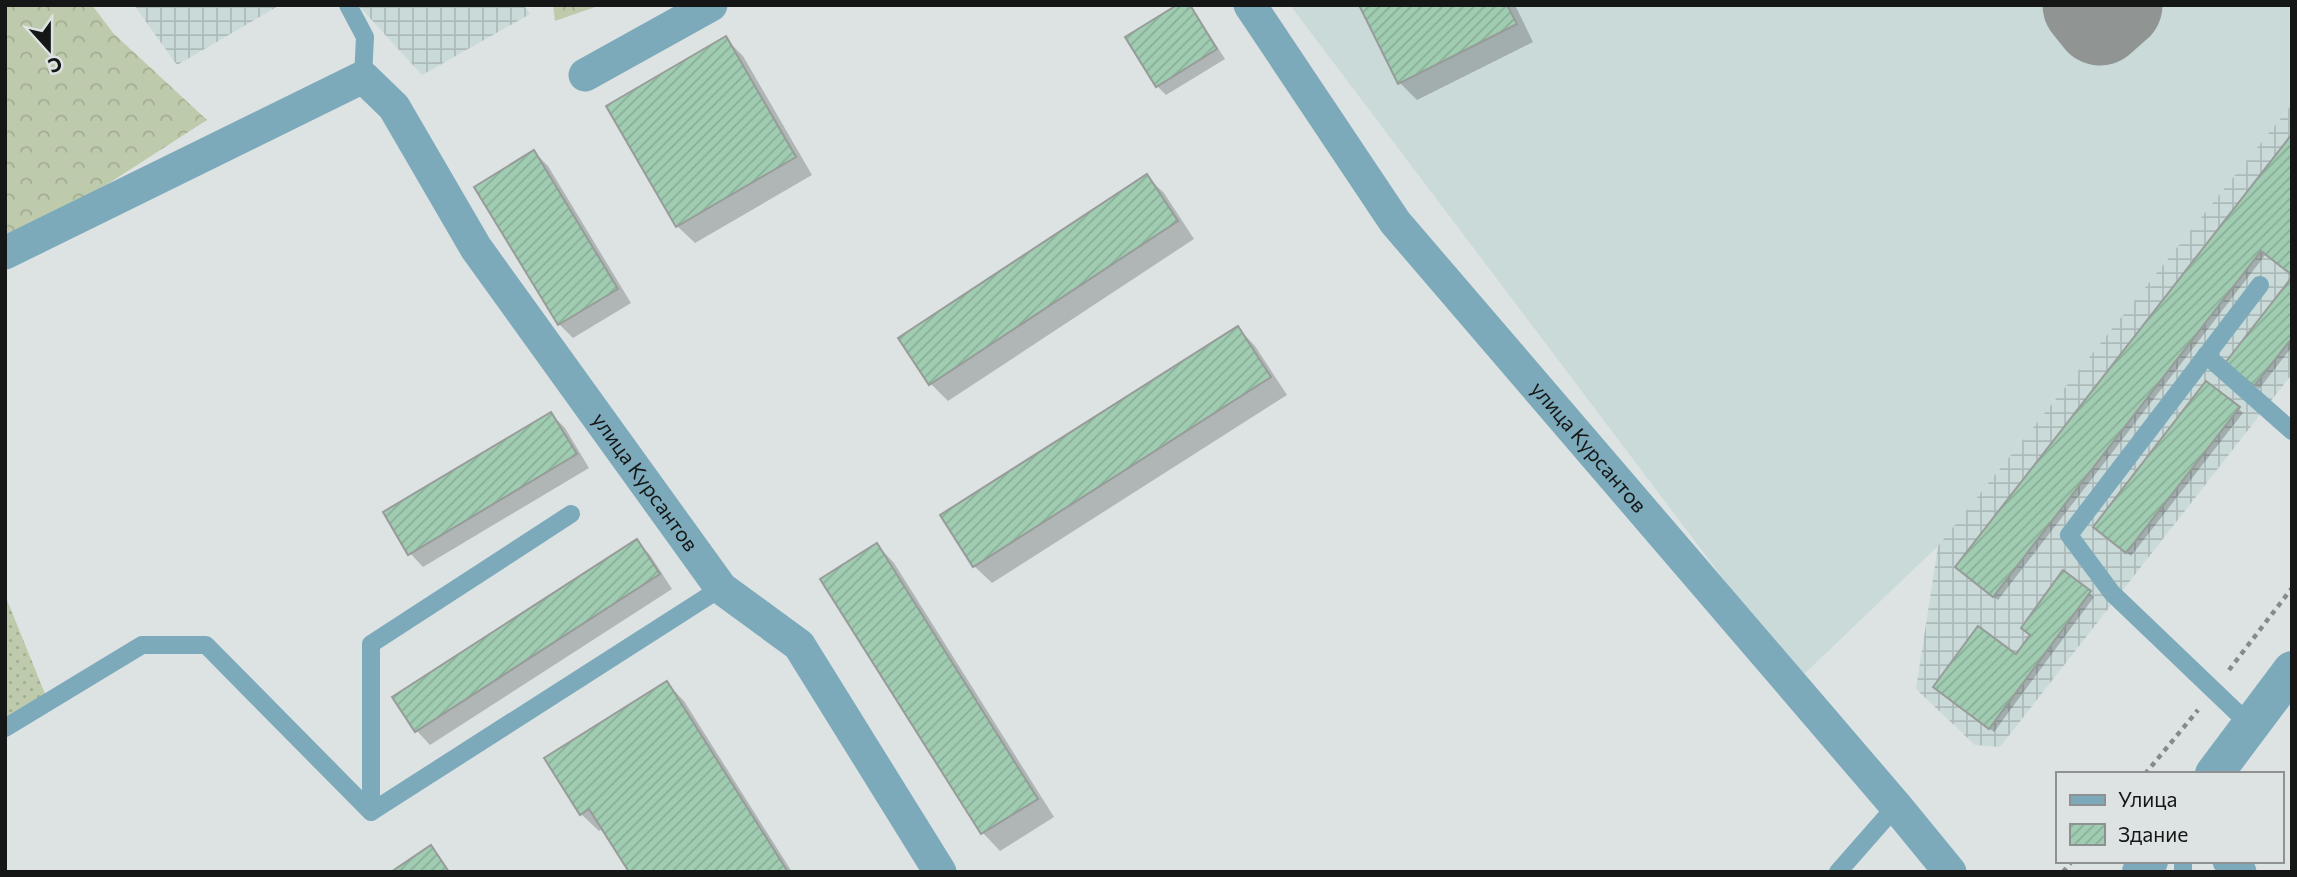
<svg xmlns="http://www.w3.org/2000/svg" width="2297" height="877" viewBox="0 0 2297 877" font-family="Commissioner,sans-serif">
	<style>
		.built { fill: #cadad9 }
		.industrial { fill: url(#industrial-grid) }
		.forest { fill: url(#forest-crowns) }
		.park { fill: url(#park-dots) }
		.shadow { fill: #0003 }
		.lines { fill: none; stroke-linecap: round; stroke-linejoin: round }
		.taxiway { stroke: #909594; stroke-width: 91 }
		.building { fill: url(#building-hatch); stroke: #979c99; stroke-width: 2 }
		.path { stroke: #868b8a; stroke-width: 4.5; stroke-dasharray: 5 5; stroke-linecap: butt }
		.service { stroke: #7daabb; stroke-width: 18 }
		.minor { stroke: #7daabb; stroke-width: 33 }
		.tertiary { stroke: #7daabb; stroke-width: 38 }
		.labels { text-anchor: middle; stroke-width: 7; stroke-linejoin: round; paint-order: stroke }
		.street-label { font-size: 21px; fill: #141716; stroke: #dde3e3 }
	</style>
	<defs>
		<pattern id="industrial-grid" width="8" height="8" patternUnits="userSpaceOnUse" patternTransform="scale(1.75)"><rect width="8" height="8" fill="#cadad9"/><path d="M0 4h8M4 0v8" fill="none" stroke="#adbaba"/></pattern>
		<pattern id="forest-crowns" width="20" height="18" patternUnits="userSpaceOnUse" patternTransform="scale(1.75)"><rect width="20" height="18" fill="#bdcaab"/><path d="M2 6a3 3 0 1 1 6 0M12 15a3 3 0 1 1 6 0" fill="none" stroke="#a2ad92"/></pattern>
		<pattern id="park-dots" width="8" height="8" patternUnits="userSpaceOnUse" patternTransform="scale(1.75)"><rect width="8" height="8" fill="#bdcaab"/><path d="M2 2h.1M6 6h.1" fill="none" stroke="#a2ad92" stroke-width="1.8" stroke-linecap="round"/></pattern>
		<pattern id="building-hatch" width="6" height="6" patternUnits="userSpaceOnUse" patternTransform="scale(1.75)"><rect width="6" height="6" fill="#a0ccb2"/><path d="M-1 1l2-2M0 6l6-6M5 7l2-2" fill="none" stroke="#89ae98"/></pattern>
	</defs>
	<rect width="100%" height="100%" fill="#dde3e3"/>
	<polygon class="built" points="1290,5 2292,5 2292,104 1938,546 1799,679"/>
	<g class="industrial">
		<polygon points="134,5 280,5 177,65"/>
		<polygon points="358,5 524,5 530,14 422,75"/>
		<polygon points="2292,104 2292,374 2000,747 1975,745 1916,689 1938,546"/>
	</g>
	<g class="forest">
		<polygon points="5,5 92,5 113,33 207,120 5,250"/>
		<polygon points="553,5 601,5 555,21"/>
	</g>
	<polygon class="park" points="5,595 50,706 5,717"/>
	<g class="shadow">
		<polygon points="1190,5 1225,59 1166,95 1157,86"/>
		<polygon points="1361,5 1515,5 1533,42 1417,100 1400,83"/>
		<polygon points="725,38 743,56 812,175 695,243 677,226"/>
		<polygon points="2292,137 2266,254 1998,600 1961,572"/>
		<polygon points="534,152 548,166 631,303 573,338 559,324"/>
		<polygon points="1146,176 1164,193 1194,239 948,401 931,384 900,338"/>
		<polygon points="2292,280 2292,347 2259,389 2231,368"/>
		<polygon points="1238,328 1255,346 1287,395 992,583 974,566"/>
		<polygon points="2239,409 2243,413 2131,556 2099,531"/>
		<polygon points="551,414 565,428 589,468 423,567 410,553"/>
		<polygon points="637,541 650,555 672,589 430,745 417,731"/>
		<polygon points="877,545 894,563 1054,817 1000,851 983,833 823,579"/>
		<polygon points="2063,573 2094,597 1994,732 1939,691 2016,657 2032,635"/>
		<polygon points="667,683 684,701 792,872 631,872 604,828 599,831 581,814"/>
		<polygon points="431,847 450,872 395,872"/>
	</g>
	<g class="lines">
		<polyline class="taxiway" points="2088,5 2100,20 2117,5"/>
	</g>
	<g class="building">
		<polygon points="1177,5 1190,5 1217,49 1156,87 1125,37"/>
		<polygon points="1359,5 1507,5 1517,24 1398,84"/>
		<polygon points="726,36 796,157 676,227 606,106"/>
		<polygon points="2292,134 2292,275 2261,251 1993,597 1955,567"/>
		<polygon points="534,150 618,289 558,325 474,187"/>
		<polygon points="1147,174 1178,221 929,385 898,338"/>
		<polygon points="2292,277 2292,338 2254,386 2225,363"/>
		<polygon points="1238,326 1271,377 973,567 940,515"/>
		<polygon points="2206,381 2240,407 2126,553 2093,527"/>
		<polygon points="551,412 577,454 408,555 383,512"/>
		<polygon points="637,539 660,574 415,732 392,697"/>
		<polygon points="877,543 1038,799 981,834 820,579"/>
		<polygon points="2063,570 2091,591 1989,729 1933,687 1978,626 2016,654 2030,635 2021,628"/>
		<polygon points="667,681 788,872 629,872 589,809 580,815 544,758"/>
		<polygon points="431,845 449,872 391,872"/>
	</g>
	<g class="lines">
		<g class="path">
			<polyline points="2229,670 2292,588"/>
			<polyline points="2145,774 2198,710"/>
			<polyline points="2063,872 2072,861"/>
		</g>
		<g class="service">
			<polyline points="348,5 365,37 363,77"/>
			<polyline points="2206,355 2292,431"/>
			<polyline points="571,514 371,644 371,812 721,588"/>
			<polyline points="2250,725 2112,593 2069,535 2260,285"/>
			<polyline points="5,728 142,645 206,645 371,812"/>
			<polyline points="2183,861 2183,872"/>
			<polyline points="1838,872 1896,806"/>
		</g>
		<g class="minor">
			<path id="s1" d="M1250 5 1395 222 1896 806 1950 872"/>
			<polyline points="585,75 711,5"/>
			<path id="s2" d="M5 253 363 77 394 107 476 248 721 588 799 645 940 872"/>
			<polyline points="2229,861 2240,872"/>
		</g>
		<g class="tertiary">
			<polyline points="2214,774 2292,670"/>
			<polyline points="2141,872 2149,861"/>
		</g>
	</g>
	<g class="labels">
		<g class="street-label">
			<text dy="7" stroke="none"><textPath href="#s1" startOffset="558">улица Курсантов</textPath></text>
			<text dy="7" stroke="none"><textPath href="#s2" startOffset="894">улица Курсантов</textPath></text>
		</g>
	</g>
	<rect width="2297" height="877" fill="none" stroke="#141716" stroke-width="14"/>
	<rect x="2056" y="772" width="228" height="91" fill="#dde3e3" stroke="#8d9191" stroke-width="2"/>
	<rect x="2070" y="795" width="35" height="10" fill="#7daabb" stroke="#8d9191" stroke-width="2"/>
	<text x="2118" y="807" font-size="21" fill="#141716">Улица</text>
	<rect x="2070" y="824" width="35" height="21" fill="url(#building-hatch)" stroke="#8d9191" stroke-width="2"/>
	<text x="2118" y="842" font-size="21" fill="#141716">Здание</text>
	<g transform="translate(49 49) rotate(159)" stroke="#dde3e3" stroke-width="5" paint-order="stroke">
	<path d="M0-5L12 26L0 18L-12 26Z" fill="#141716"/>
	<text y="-10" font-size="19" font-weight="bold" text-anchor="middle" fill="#141716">С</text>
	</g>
</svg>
